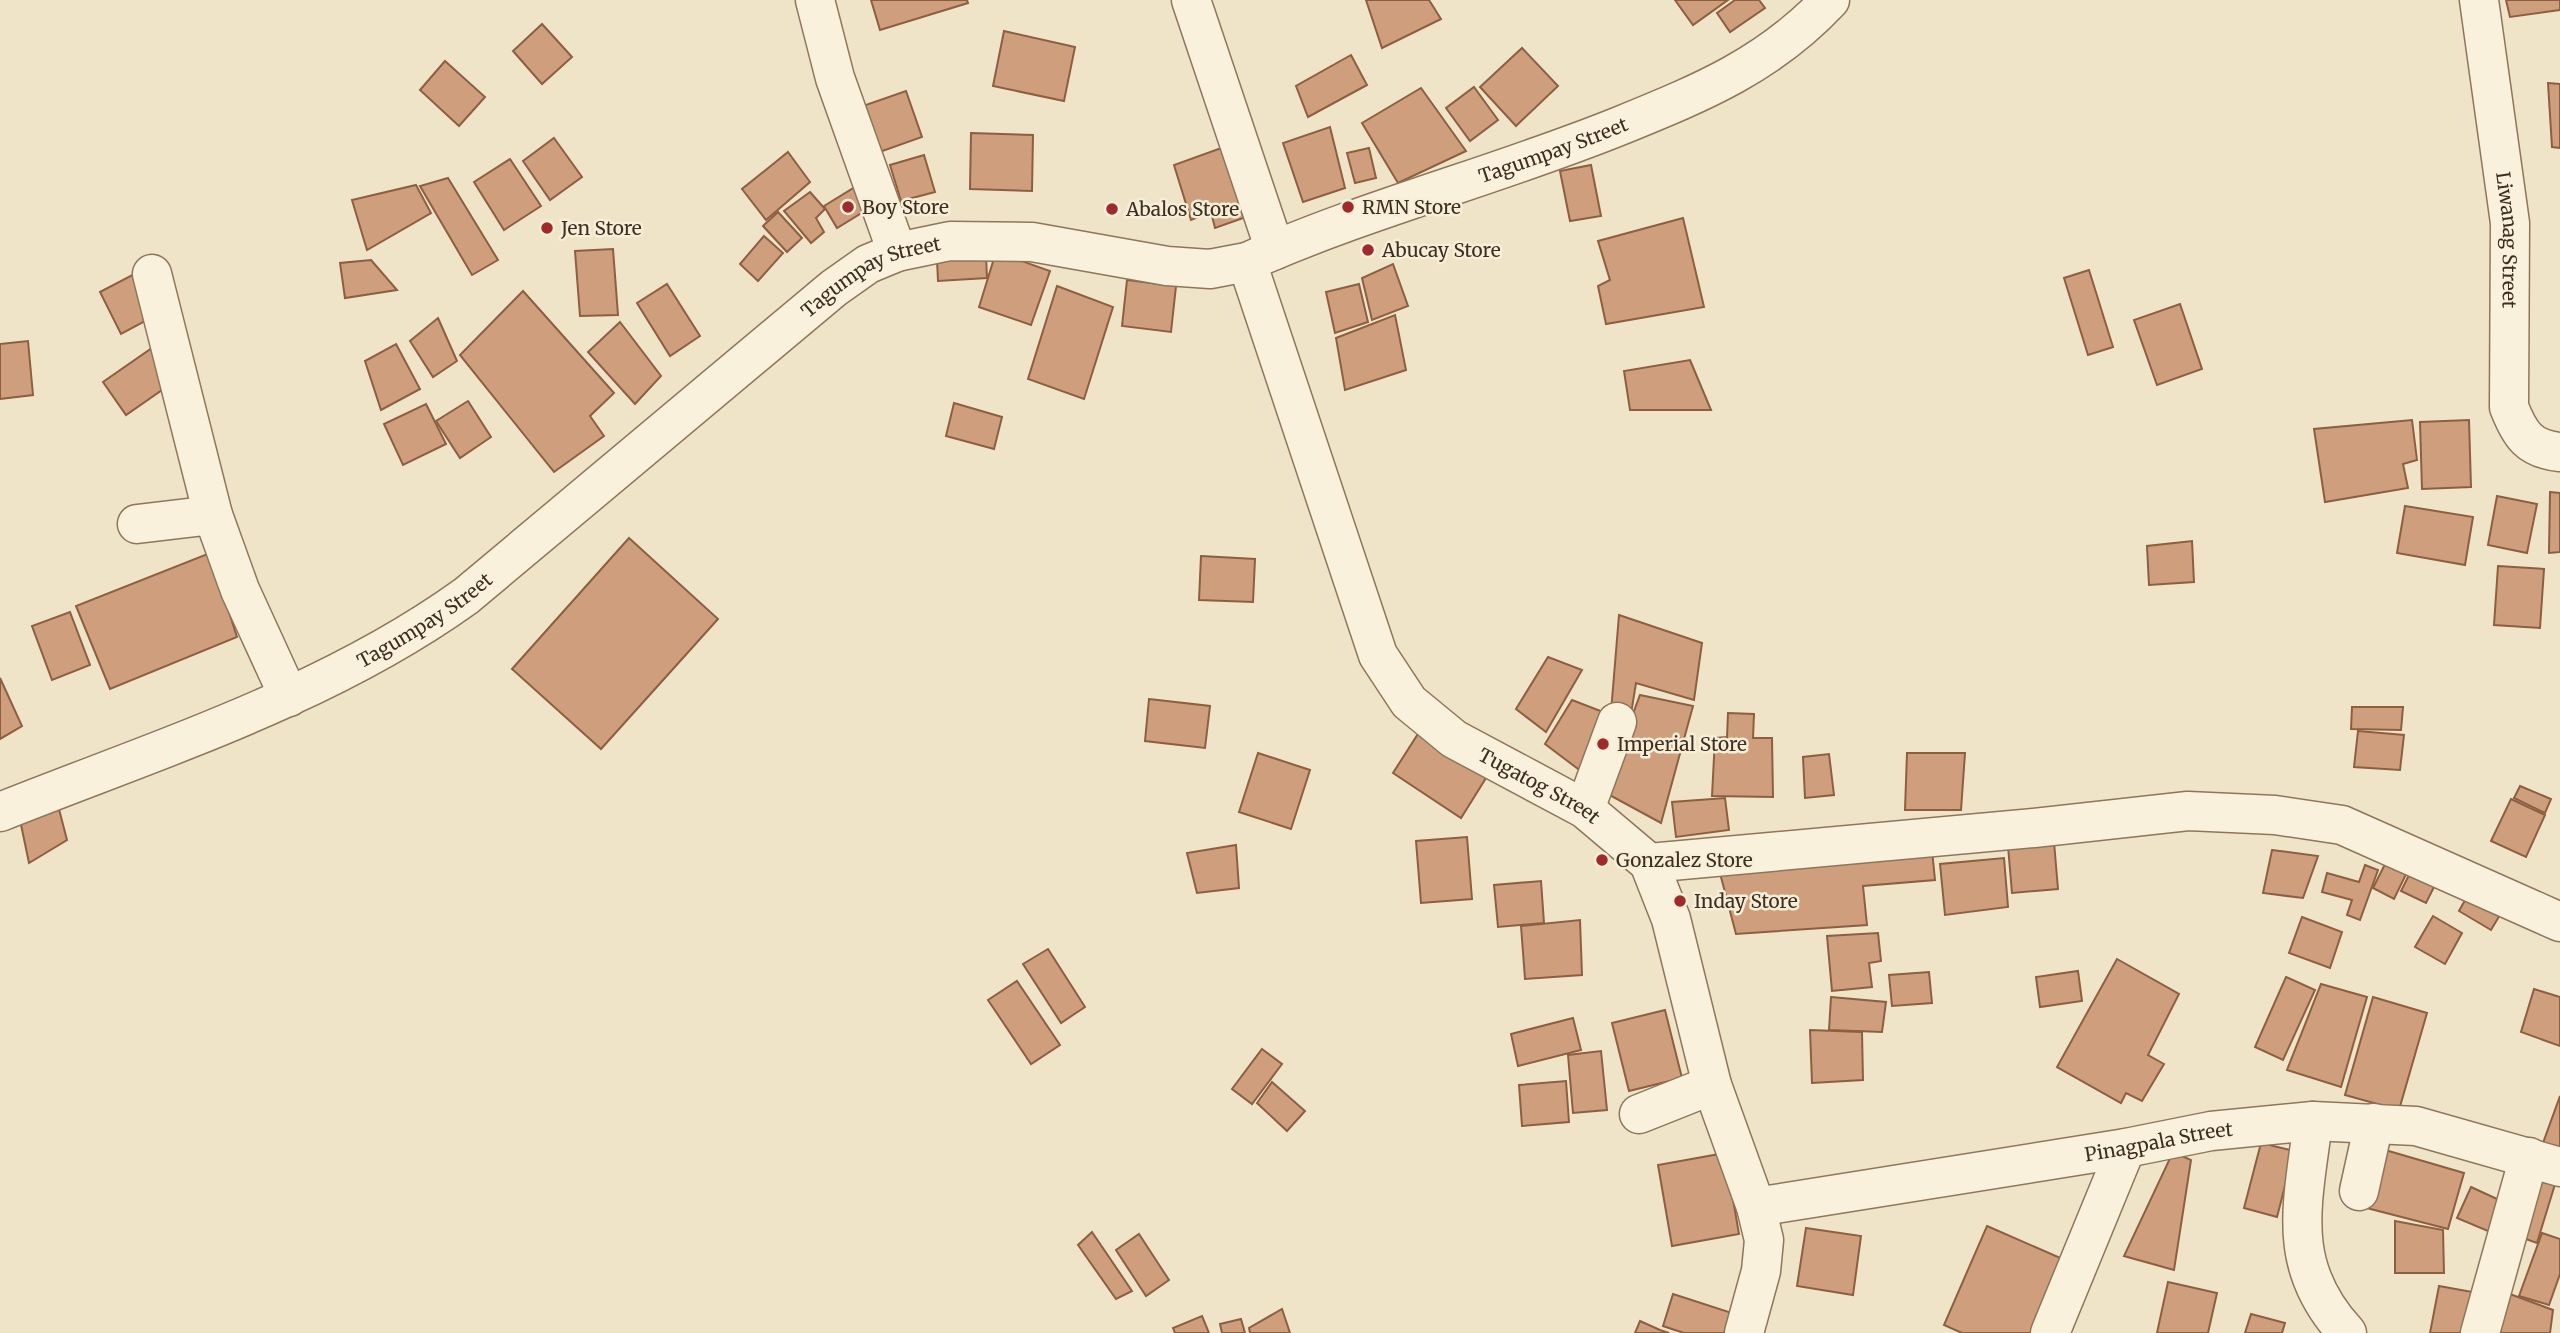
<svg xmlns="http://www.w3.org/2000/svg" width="2560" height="1333" viewBox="0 0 2560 1333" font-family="Merriweather,serif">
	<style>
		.building { fill: #cf9f7d; stroke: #8d5f41; stroke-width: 2 }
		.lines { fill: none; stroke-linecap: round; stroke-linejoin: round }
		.minor-casing { stroke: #8d765c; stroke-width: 41 }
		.minor { stroke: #faf1dc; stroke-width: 38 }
		.poi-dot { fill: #9e2a2b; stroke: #f7eed8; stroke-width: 2.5 }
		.labels { text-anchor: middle; stroke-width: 5; stroke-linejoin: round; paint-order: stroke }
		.street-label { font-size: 19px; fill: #3d2e20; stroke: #f7eed8 }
		.poi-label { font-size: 19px; fill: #3d2e20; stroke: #f7eed8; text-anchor: start }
	</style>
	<rect width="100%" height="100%" fill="#f0e4c8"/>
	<g class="building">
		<polygon points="871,0 967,0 968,3 880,30"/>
		<polygon points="1366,0 1429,0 1441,19 1382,48"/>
		<polygon points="1675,0 1728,0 1693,25"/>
		<polygon points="1735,0 1759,0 1765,8 1730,32 1717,13"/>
		<polygon points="2506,0 2560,0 2560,10 2510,17"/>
		<polygon points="542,24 572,57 542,84 513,51"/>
		<polygon points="1004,31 1075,47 1064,101 993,86"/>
		<polygon points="1522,48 1558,86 1516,126 1480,87"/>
		<polygon points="1351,55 1367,85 1308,117 1296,86"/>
		<polygon points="445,61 485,97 459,126 420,90"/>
		<polygon points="2548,83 2560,84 2560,148 2552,147"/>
		<polygon points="1474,87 1498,120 1470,141 1446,108"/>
		<polygon points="1421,88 1466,151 1398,183 1362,123"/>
		<polygon points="906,91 922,137 874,154 857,108"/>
		<polygon points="1330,127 1345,188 1303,202 1283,143"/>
		<polygon points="971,133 1033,135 1032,191 970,189"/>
		<polygon points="554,138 582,177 550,200 523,161"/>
		<polygon points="1224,147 1252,215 1215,228 1211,212 1191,220 1174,165"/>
		<polygon points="1369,148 1376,178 1355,183 1347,153"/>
		<polygon points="788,152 810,182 766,220 742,189"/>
		<polygon points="924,155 935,192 901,201 890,165"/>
		<polygon points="510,159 541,206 504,230 474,182"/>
		<polygon points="1591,165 1601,216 1570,221 1560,171"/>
		<polygon points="448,178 498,260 472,275 420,186"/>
		<polygon points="860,184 873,206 837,228 824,206"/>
		<polygon points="416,185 431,213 367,250 352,200"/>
		<polygon points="810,192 825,209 816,218 824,232 811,243 784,211"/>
		<polygon points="778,212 802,238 787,252 763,226"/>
		<polygon points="1683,218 1704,307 1606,324 1598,286 1610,280 1598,241"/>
		<polygon points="764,236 783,253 758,281 740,264"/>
		<polygon points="613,249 618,315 580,316 575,251"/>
		<polygon points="996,252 1050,271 1031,325 979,307"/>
		<polygon points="986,256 987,278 938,281 937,260"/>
		<polygon points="371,260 397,290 345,298 340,263"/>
		<polygon points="1393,264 1408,306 1372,320 1362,278"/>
		<polygon points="2089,270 2113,347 2088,355 2064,278"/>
		<polygon points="138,272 160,313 121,334 100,292"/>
		<polygon points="1127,280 1176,286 1171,332 1122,326"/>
		<polygon points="667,284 700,336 670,356 637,303"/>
		<polygon points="1359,284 1368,322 1335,333 1326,292"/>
		<polygon points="1057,286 1113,307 1084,399 1028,379"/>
		<polygon points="523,291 614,393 590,416 604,436 554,472 460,355"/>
		<polygon points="2180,304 2202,369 2157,385 2134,320"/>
		<polygon points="1395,315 1406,370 1345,390 1336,338"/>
		<polygon points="438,318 457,361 433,377 410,341"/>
		<polygon points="620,322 661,376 635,404 588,352"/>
		<polygon points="28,341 33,395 0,399 0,344"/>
		<polygon points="396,344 420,389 381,410 365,361"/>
		<polygon points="152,348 175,381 126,415 103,382"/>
		<polygon points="1690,360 1711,410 1630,410 1624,371"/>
		<polygon points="468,401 491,437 460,458 436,421"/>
		<polygon points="954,403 1002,417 994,449 946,436"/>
		<polygon points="426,404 446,444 403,465 384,424"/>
		<polygon points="2412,420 2417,460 2403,464 2408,488 2325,502 2314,429"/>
		<polygon points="2469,420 2471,487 2422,489 2420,422"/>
		<polygon points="2550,492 2560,493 2560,552 2549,553"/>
		<polygon points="2497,496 2537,504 2527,553 2488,545"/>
		<polygon points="2405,506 2473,517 2465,565 2397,553"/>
		<polygon points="629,538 718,619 601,749 512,669"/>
		<polygon points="2192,541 2194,582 2149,585 2147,546"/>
		<polygon points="210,553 237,637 110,689 76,606"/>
		<polygon points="1201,556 1255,559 1253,602 1199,600"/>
		<polygon points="2498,566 2544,569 2540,628 2494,625"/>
		<polygon points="70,612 90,665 52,680 32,626"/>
		<polygon points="1619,615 1702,643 1694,700 1636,683 1631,714 1611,712"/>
		<polygon points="1548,657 1582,670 1546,732 1516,709"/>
		<polygon points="0,678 22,726 0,739"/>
		<polygon points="1640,695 1693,706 1661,823 1604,792"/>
		<polygon points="1149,699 1210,706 1205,748 1145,741"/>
		<polygon points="1572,700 1611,715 1586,775 1545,744"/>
		<polygon points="2352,707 2403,707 2401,730 2351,729"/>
		<polygon points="1728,713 1754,714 1753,738 1772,738 1773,797 1712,796 1715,738 1727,737"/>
		<polygon points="1423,726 1491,770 1461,818 1393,773"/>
		<polygon points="2358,731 2404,735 2400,770 2354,767"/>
		<polygon points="1258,753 1310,770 1291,829 1239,812"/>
		<polygon points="1907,753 1965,753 1961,810 1905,810"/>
		<polygon points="1829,754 1834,795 1805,798 1803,757"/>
		<polygon points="2520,786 2551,799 2545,813 2514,798"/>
		<polygon points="1725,798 1729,830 1676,837 1672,802"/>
		<polygon points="2511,799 2545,815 2526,857 2491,841"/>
		<polygon points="59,809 67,840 29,863 19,815"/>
		<polygon points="1467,837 1472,899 1421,903 1416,841"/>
		<polygon points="1931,840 1935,880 1863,886 1867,925 1736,934 1717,862"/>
		<polygon points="2054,842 2058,889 2012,893 2008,846"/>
		<polygon points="1236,845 1239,888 1197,893 1187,853"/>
		<polygon points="2272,850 2318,856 2303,898 2263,893"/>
		<polygon points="2390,854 2411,864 2394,899 2373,888"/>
		<polygon points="2004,858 2008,907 1945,915 1940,864"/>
		<polygon points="2365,865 2378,870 2360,920 2347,915 2352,900 2322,892 2327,873 2359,882"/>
		<polygon points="2414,865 2439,877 2426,903 2401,891"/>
		<polygon points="1541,881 1544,923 1498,927 1494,885"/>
		<polygon points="2474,884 2507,903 2491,930 2459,911"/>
		<polygon points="2433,916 2462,933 2445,964 2415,947"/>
		<polygon points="2302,917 2342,932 2330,968 2289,953"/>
		<polygon points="1580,920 1582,975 1525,979 1521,926"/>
		<polygon points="1878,933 1881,961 1869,963 1872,987 1832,991 1827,936"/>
		<polygon points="1048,949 1085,1007 1061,1023 1023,964"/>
		<polygon points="2117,959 2179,994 2148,1055 2164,1064 2142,1101 2126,1093 2121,1103 2057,1067"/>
		<polygon points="2078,971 2082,1001 2040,1007 2036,977"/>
		<polygon points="1929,972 1932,1003 1892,1006 1889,975"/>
		<polygon points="2286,977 2315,990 2283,1060 2255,1047"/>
		<polygon points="1017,981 1060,1045 1031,1064 988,1000"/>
		<polygon points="2321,984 2367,997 2341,1087 2287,1070"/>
		<polygon points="2534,989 2560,997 2560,1046 2521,1032"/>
		<polygon points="1831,997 1886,1002 1882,1032 1829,1030"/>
		<polygon points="2373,997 2427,1013 2399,1110 2345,1095"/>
		<polygon points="1665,1010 1682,1078 1629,1091 1612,1023"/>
		<polygon points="1573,1018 1581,1050 1518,1066 1511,1034"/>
		<polygon points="1810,1030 1862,1032 1863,1080 1812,1083"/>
		<polygon points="1262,1049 1282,1064 1252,1104 1232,1089"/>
		<polygon points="1601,1051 1607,1110 1573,1113 1568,1055"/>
		<polygon points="1566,1081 1569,1122 1522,1126 1519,1085"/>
		<polygon points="1272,1082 1305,1111 1287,1131 1257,1103"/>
		<polygon points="2560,1096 2560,1150 2543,1143"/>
		<polygon points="2261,1143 2294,1151 2277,1217 2244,1208"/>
		<polygon points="2375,1147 2464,1173 2448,1229 2359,1206"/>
		<polygon points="2173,1152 2191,1160 2174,1270 2124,1256"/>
		<polygon points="1725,1153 1739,1234 1672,1246 1658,1165"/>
		<polygon points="2536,1175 2556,1181 2537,1243 2517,1236"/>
		<polygon points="2471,1187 2508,1204 2495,1234 2457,1218"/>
		<polygon points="2395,1221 2443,1230 2444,1273 2395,1273"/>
		<polygon points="1987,1226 2065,1260 2033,1333 1962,1333 1944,1325"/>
		<polygon points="1806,1228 1861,1236 1853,1295 1797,1286"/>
		<polygon points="1092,1232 1132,1291 1116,1299 1078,1245"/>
		<polygon points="2542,1233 2560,1239 2560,1274 2549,1305 2519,1296"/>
		<polygon points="1139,1234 1169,1280 1146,1296 1116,1250"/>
		<polygon points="2168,1282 2217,1293 2208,1333 2157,1333"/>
		<polygon points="2439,1286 2478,1293 2472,1333 2430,1333"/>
		<polygon points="2499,1290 2553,1310 2550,1333 2491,1333"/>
		<polygon points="1673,1294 1732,1313 1724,1333 1684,1333 1663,1326"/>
		<polygon points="1282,1309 1290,1333 1250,1333 1249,1328"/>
		<polygon points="2251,1314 2285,1323 2282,1333 2245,1333"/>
		<polygon points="1202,1316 1209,1333 1175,1333 1173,1328"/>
		<polygon points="1241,1319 1245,1333 1222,1333 1220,1324"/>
		<polygon points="1640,1321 1660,1330 1669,1333 1635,1333"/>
	</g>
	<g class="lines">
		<defs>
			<g id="minor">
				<polyline points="815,0 835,78 897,252"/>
				<polyline points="1191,0 1275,250"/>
				<path id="s1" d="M2479 0 2510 223 2509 407C2520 435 2529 449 2560 452"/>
				<path id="s2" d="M1247 262 1378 655 1409 702 1454 739 1585 809 1649 863 1671 919 1712 1085 1756 1207 1764 1240 1761 1271 1744 1333"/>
				<polyline points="152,274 213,515 240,590 289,697"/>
				<polyline points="137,524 213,515"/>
				<polyline points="1585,809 1617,722"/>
				<path id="s3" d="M0 812C158 749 327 696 466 596L834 288 868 264 897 252 950 241 1032 242 1167 266 1210 269 1247 262C1368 208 1499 175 1622 125 1703 92 1769 65 1830 0"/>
				<polyline points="1649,863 2034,828 2188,811 2275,815 2342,825 2560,922"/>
				<polyline points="1639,1114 1712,1085"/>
				<path d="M2313 1121C2303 1204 2284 1265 2347 1333"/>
				<polyline points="2359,1191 2374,1123"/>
				<path id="s4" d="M1756 1207 2126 1148 2211 1131 2313 1121 2416 1126 2560 1167"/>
				<polyline points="2050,1333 2126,1148"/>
				<polyline points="2480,1333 2529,1157"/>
			</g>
		</defs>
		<use href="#minor" class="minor-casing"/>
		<use href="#minor" class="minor"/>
	</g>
	<g class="poi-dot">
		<circle cx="848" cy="207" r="7"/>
		<circle cx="1348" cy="207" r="7"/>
		<circle cx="1112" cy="209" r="7"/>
		<circle cx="547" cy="228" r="7"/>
		<circle cx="1368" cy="250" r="7"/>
		<circle cx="1603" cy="744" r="7"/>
		<circle cx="1602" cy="860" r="7"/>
		<circle cx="1680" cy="901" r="7"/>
	</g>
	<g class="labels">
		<g class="street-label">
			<text dy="7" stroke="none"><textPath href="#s3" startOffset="1748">Tagumpay Street</textPath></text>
			<text dy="7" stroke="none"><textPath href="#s1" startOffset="242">Liwanag Street</textPath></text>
			<text dy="7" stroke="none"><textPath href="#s3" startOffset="1034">Tagumpay Street</textPath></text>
			<text dy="7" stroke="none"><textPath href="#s3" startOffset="467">Tagumpay Street</textPath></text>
			<text dy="7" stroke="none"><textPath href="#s2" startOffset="626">Tugatog Street</textPath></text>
			<text dy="7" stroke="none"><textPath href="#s4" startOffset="408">Pinagpala Street</textPath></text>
		</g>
		<g class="poi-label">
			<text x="862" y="214">Boy Store</text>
			<text x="1362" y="214">RMN Store</text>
			<text x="1126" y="216">Abalos Store</text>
			<text x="561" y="235">Jen Store</text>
			<text x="1382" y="257">Abucay Store</text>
			<text x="1617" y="751">Imperial Store</text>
			<text x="1616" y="867">Gonzalez Store</text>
			<text x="1694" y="908">Inday Store</text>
		</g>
	</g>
</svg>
